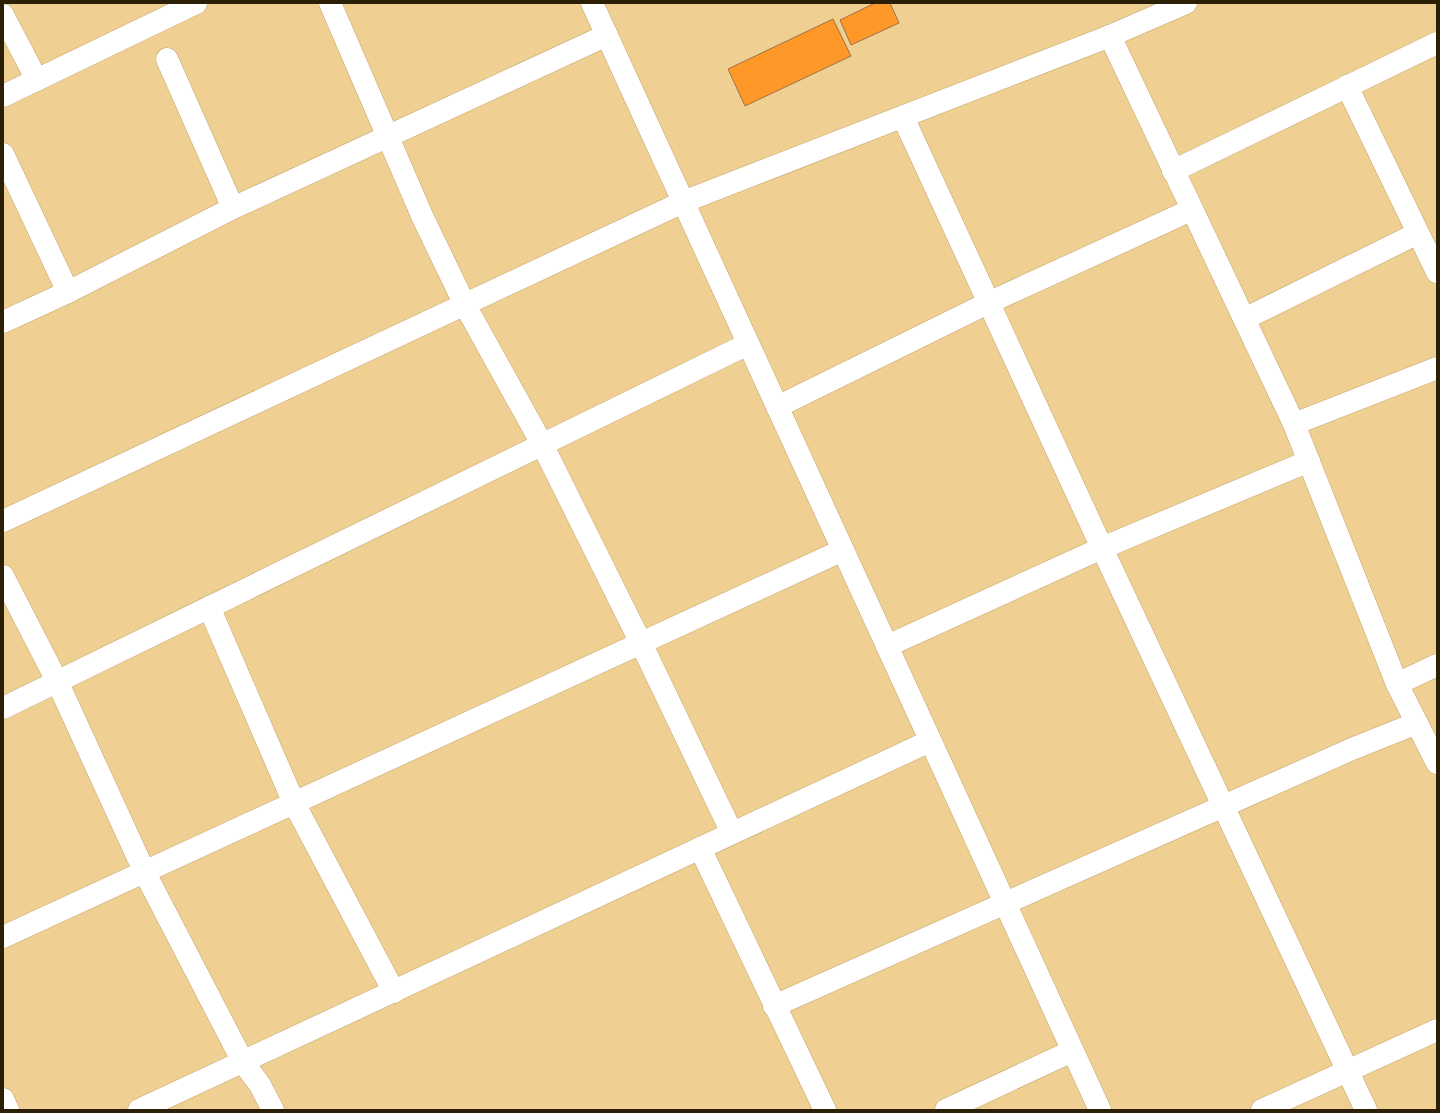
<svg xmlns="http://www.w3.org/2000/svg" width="1440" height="1113" viewBox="0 0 1440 1113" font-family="Literata,serif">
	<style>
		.building { fill: #fe9929; stroke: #a07045 }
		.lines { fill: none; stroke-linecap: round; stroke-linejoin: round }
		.street-casing { stroke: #c4a46a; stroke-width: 23 }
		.secondary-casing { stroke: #c4a46a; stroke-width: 23 }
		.street { stroke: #fff; stroke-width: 22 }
		.secondary { stroke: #fff; stroke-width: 22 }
	</style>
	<rect width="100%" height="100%" fill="#f0cf93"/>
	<g class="building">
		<polygon points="875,3 890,3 899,23 851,45 840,20"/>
		<polygon points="833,19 851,56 745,106 728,69"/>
	</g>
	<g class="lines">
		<defs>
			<g id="street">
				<polyline points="330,3 423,218 465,305 542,444 641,643 732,833"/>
				<polyline points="592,3 1100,1110"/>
				<polyline points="3,15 37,80"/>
				<polyline points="1110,36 1294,424 1397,684 1437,763"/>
				<polyline points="167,59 233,208"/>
				<polyline points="1347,86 1437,272"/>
				<polyline points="903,117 1102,548 1366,1110"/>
				<polyline points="3,154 68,292"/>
				<polyline points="1173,171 1437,43"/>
				<polyline points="1244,319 1418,233"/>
				<polyline points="3,322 68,292 233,208 607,35"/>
				<polyline points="777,407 988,303 1191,210"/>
				<polyline points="1294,424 1437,368"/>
				<polyline points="3,521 683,202 1110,36 1186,3"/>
				<polyline points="3,576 57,681 145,873 243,1062 260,1085 273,1110"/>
				<polyline points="209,607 294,803 394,992"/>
				<polyline points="887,646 1102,548 1309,461"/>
				<polyline points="1397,684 1437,665"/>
				<polyline points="3,708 748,344"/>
				<polyline points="700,848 825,1110"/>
				<polyline points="3,937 843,550"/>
				<polyline points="774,1006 1352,749 1417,723"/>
				<polyline points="139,1110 930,741"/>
				<polyline points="946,1110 1072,1051"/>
				<polyline points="1262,1110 1437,1030"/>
			</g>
			<g id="secondary">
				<polyline points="3,96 196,3"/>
				<polyline points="3,1099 8,1110"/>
			</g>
		</defs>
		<use href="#street" class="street-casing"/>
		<use href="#secondary" class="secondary-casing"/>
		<use href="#street" class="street"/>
		<use href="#secondary" class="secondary"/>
	</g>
	<rect width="1440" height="1113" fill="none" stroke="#2b1f06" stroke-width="8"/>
</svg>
